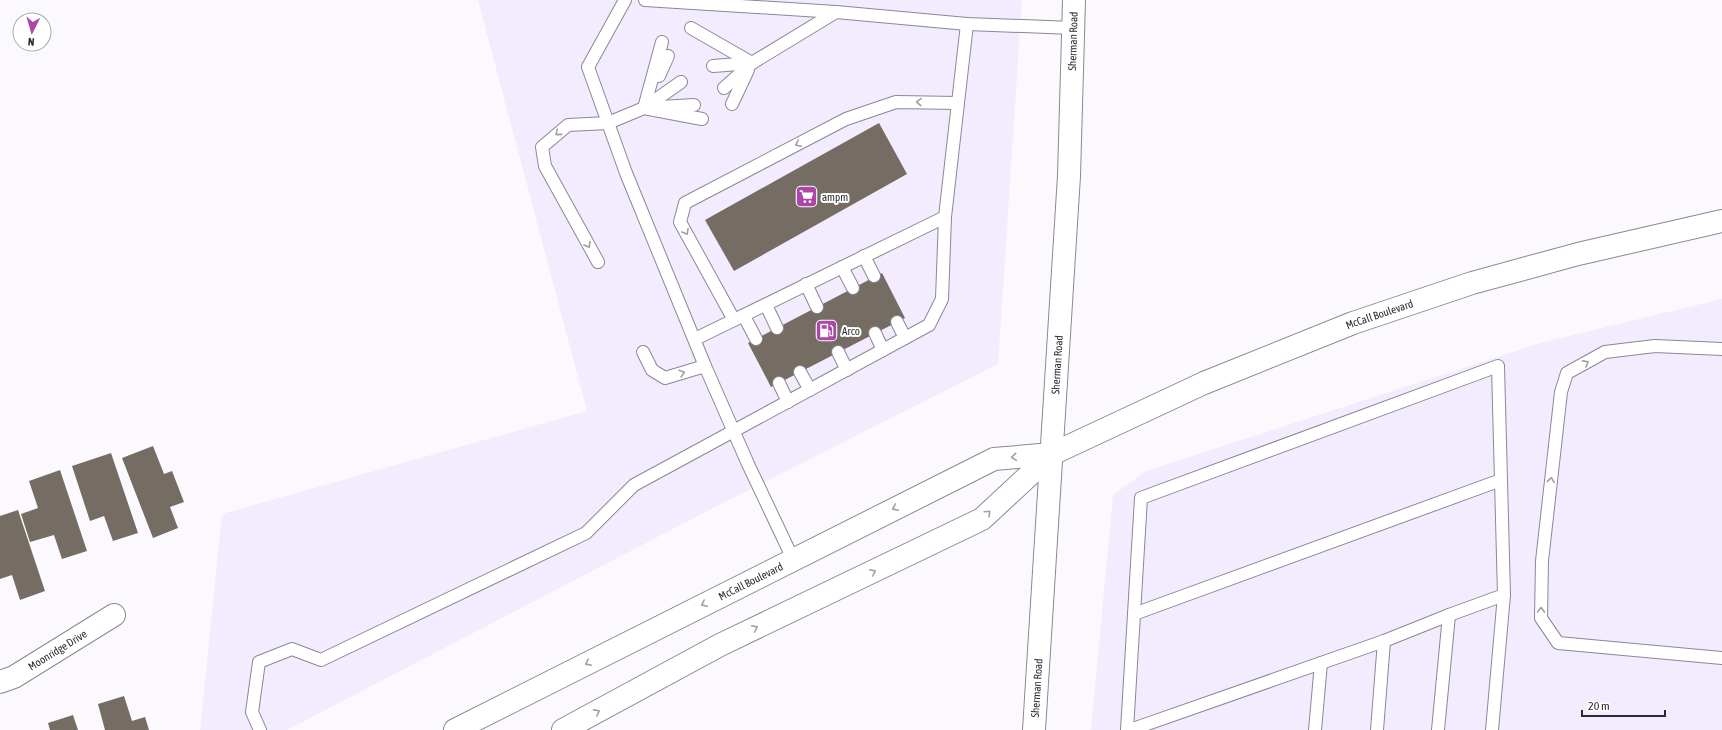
<svg xmlns="http://www.w3.org/2000/svg" width="1722" height="730" viewBox="0 0 1722 730" font-family="'Asap Condensed',sans-serif">
	<style>
		.built { fill: #f3ebfe }
		.building { fill: #756d64 }
		.lines { fill: none; stroke-linecap: round; stroke-linejoin: round }
		.service-casing { stroke: #8c8793; stroke-width: 14 }
		.minor-casing { stroke: #8c8793; stroke-width: 24 }
		.tertiary-casing { stroke: #8c8793; stroke-width: 24 }
		.secondary-casing { stroke: #8c8793; stroke-width: 24 }
		.service { stroke: #fff; stroke-width: 12 }
		.minor { stroke: #fff; stroke-width: 22 }
		.tertiary { stroke: #fff; stroke-width: 22 }
		.secondary { stroke: #fff; stroke-width: 22 }
		.oneway { stroke: #a09fa1 }
		.labels { text-anchor: middle; stroke-width: 4; stroke-linejoin: round; paint-order: stroke }
		.street-label { font-size: 11px; fill: #2c2a2f; stroke: #fff }
		.poi-label { font-size: 11px; fill: #2c2a2f; stroke: #fff; text-anchor: start }
	</style>
	<rect width="100%" height="100%" fill="#fbf9fe"/>
	<g class="built">
		<polygon points="478,0 1022,0 998,364 717,506 287,730 200,730 222,514 587,411"/>
		<polygon points="1722,299 1722,730 1091,730 1113,495 1146,471 1544,342"/>
	</g>
	<g class="building">
		<polygon points="879,123 907,174 734,271 705,220"/>
		<polygon points="882,273 905,318 771,387 748,343"/>
		<polygon points="153,446 164,474 172,471 184,502 170,507 178,528 153,538 122,458"/>
		<polygon points="111,453 138,533 113,541 104,516 90,521 72,466"/>
		<polygon points="60,470 87,551 62,559 54,535 30,542 21,514 38,508 29,481"/>
		<polygon points="18,510 45,591 20,600 12,575 0,579 0,516"/>
		<polygon points="124,696 132,721 145,717 149,730 105,730 98,704"/>
		<polygon points="73,715 78,730 50,730 48,723"/>
	</g>
	<g class="lines">
		<defs>
			<g id="service">
				<polyline points="625,0 588,67 626,173 705,366 748,464 793,559"/>
				<polyline points="645,0 836,12 967,24 1073,28"/>
				<polyline points="691,28 752,63"/>
				<polyline points="713,66 752,63"/>
				<polyline points="659,76 668,56"/>
				<polyline points="724,88 752,63 836,12"/>
				<polyline points="732,104 748,70"/>
				<polyline points="661,107 694,105"/>
				<polyline points="644,108 662,42"/>
				<polyline points="644,108 702,119"/>
				<polyline points="864,256 874,276"/>
				<polyline points="598,262 545,166 542,147 568,125 608,123 644,108 681,82"/>
				<polyline points="842,267 853,288"/>
				<polyline points="806,284 817,307"/>
				<polyline points="766,305 777,328"/>
				<polyline points="744,316 756,339"/>
				<polyline points="734,320 680,222 685,203 846,119 896,102 958,103"/>
				<polyline points="897,322 905,338"/>
				<polyline points="875,333 883,350"/>
				<polyline points="695,339 945,217 967,24"/>
				<polyline points="1722,349 1655,346 1605,352 1567,373 1561,392 1542,561 1541,618 1558,643 1722,658"/>
				<polyline points="643,352 652,370 665,378 705,366"/>
				<polyline points="838,352 847,370"/>
				<polyline points="800,372 810,390"/>
				<polyline points="779,383 788,402"/>
				<polyline points="1134,614 1501,480"/>
				<polyline points="260,730 252,712 259,662 292,649 321,660 586,533 634,485 929,325 942,299 945,217"/>
				<polyline points="1127,730 1141,498 1498,366 1504,595 1492,730"/>
				<polyline points="1130,730 1384,641 1449,615 1504,595"/>
				<polyline points="1315,730 1321,663"/>
				<polyline points="1377,730 1384,641"/>
				<polyline points="1438,730 1449,615"/>
			</g>
			<g id="minor">
				<path id="s1" d="M0 682 14 677 114 615"/>
			</g>
			<g id="tertiary">
				<path id="s2" d="M1034 730 1069 176 1074 0"/>
			</g>
			<g id="secondary">
				<path id="s3" d="M455 730 994 459 1052 454"/>
				<path id="s4" d="M563 730 720 645 982 519 1052 454 1204 383 1353 323 1472 283 1578 254 1722 221"/>
			</g>
		</defs>
		<use href="#service" class="service-casing"/>
		<use href="#minor" class="minor-casing"/>
		<use href="#tertiary" class="tertiary-casing"/>
		<use href="#secondary" class="secondary-casing"/>
		<use href="#service" class="service"/>
		<use href="#minor" class="minor"/>
		<use href="#tertiary" class="tertiary"/>
		<use href="#secondary" class="secondary"/>
	</g>
	<defs><path id="oneway-chevron" d="M-2-3.5L2.5 0L-2 3.5" fill="none" stroke-width="1.6" stroke-linecap="round" stroke-linejoin="round"/></defs>
	<g class="oneway">
		<use href="#oneway-chevron" transform="translate(919 102) rotate(-178)"/>
		<use href="#oneway-chevron" transform="translate(558 133) rotate(139)"/>
		<use href="#oneway-chevron" transform="translate(798 144) rotate(153)"/>
		<use href="#oneway-chevron" transform="translate(686 232) rotate(61)"/>
		<use href="#oneway-chevron" transform="translate(588 245) rotate(61)"/>
		<use href="#oneway-chevron" transform="translate(1586 363) rotate(-29)"/>
		<use href="#oneway-chevron" transform="translate(682 373) rotate(-17)"/>
		<use href="#oneway-chevron" transform="translate(1014 457) rotate(175)"/>
		<use href="#oneway-chevron" transform="translate(1551 480) rotate(-84)"/>
		<use href="#oneway-chevron" transform="translate(895 508) rotate(154)"/>
		<use href="#oneway-chevron" transform="translate(988 513) rotate(-43)"/>
		<use href="#oneway-chevron" transform="translate(873 572) rotate(-26)"/>
		<use href="#oneway-chevron" transform="translate(704 604) rotate(153)"/>
		<use href="#oneway-chevron" transform="translate(1541 610) rotate(-89)"/>
		<use href="#oneway-chevron" transform="translate(755 628) rotate(-26)"/>
		<use href="#oneway-chevron" transform="translate(588 663) rotate(153)"/>
		<use href="#oneway-chevron" transform="translate(597 712) rotate(-28)"/>
	</g>
	<defs>
		<symbol id="supermarket-square" viewBox="-11 -11 22 22"><rect x="-9" y="-9" width="18" height="18" rx="4" fill="#ad46a9" stroke="#fff"/><path d="M-6-5.5h2.5l.6 2H6L4.5 2H-2.5L-4.4-4H-6ZM-1.5 3.2a1.3 1.3 0 1 0 .1 0ZM3 3.2a1.3 1.3 0 1 0 .1 0Z" fill="#fff"/></symbol>
		<symbol id="fuel-square" viewBox="-11 -11 22 22"><rect x="-9" y="-9" width="18" height="18" rx="4" fill="#ad46a9" stroke="#fff"/><path d="M-5.5-6h7V0h2V4h1.3V-2.5L3-4.5l.8-.8L6-3V5H2.5V1h-1V6h-7ZM-4.2-4.7v3.2H.2V-4.7Z" fill="#fff"/></symbol>
	</defs>
	<g fill-rule="evenodd">
		<use href="#supermarket-square" x="794" y="184" width="25" height="25"/>
		<use href="#fuel-square" x="814" y="318" width="25" height="25"/>
	</g>
	<g class="labels">
		<g class="street-label">
			<text dy="4" stroke="none"><textPath href="#s2" startOffset="690">Sherman Road</textPath></text>
			<text dy="4" stroke="none"><textPath href="#s4" startOffset="921">McCall Boulevard</textPath></text>
			<text dy="4" stroke="none"><textPath href="#s2" startOffset="366">Sherman Road</textPath></text>
			<text dy="4" stroke="none"><textPath href="#s3" startOffset="331">McCall Boulevard</textPath></text>
			<text dy="4" stroke="none"><textPath href="#s1" startOffset="66">Moonridge Drive</textPath></text>
			<text dy="4" stroke="none"><textPath href="#s2" startOffset="42">Sherman Road</textPath></text>
		</g>
		<g class="poi-label">
			<text x="822" y="201">ampm</text>
			<text x="842" y="335">Arco</text>
		</g>
	</g>
	<g transform="translate(32 32) rotate(185)"><circle r="19" fill="#ffffff" stroke="#abaaac"/>
	<path d="M0-3L7 15L0 10L-7 15Z" fill="#ad46a9"/>
	<text y="-6" font-size="11" font-weight="bold" text-anchor="middle" fill="#2c2a2f">N</text>
	</g>
	<path d="M1582 710v6h83v-6" fill="none" stroke="#2c2a2f" stroke-width="2"/>
	<text x="1588" y="710" font-size="12" fill="#2c2a2f" stroke="#ffffff" stroke-width="3" paint-order="stroke">20 m</text>
</svg>
